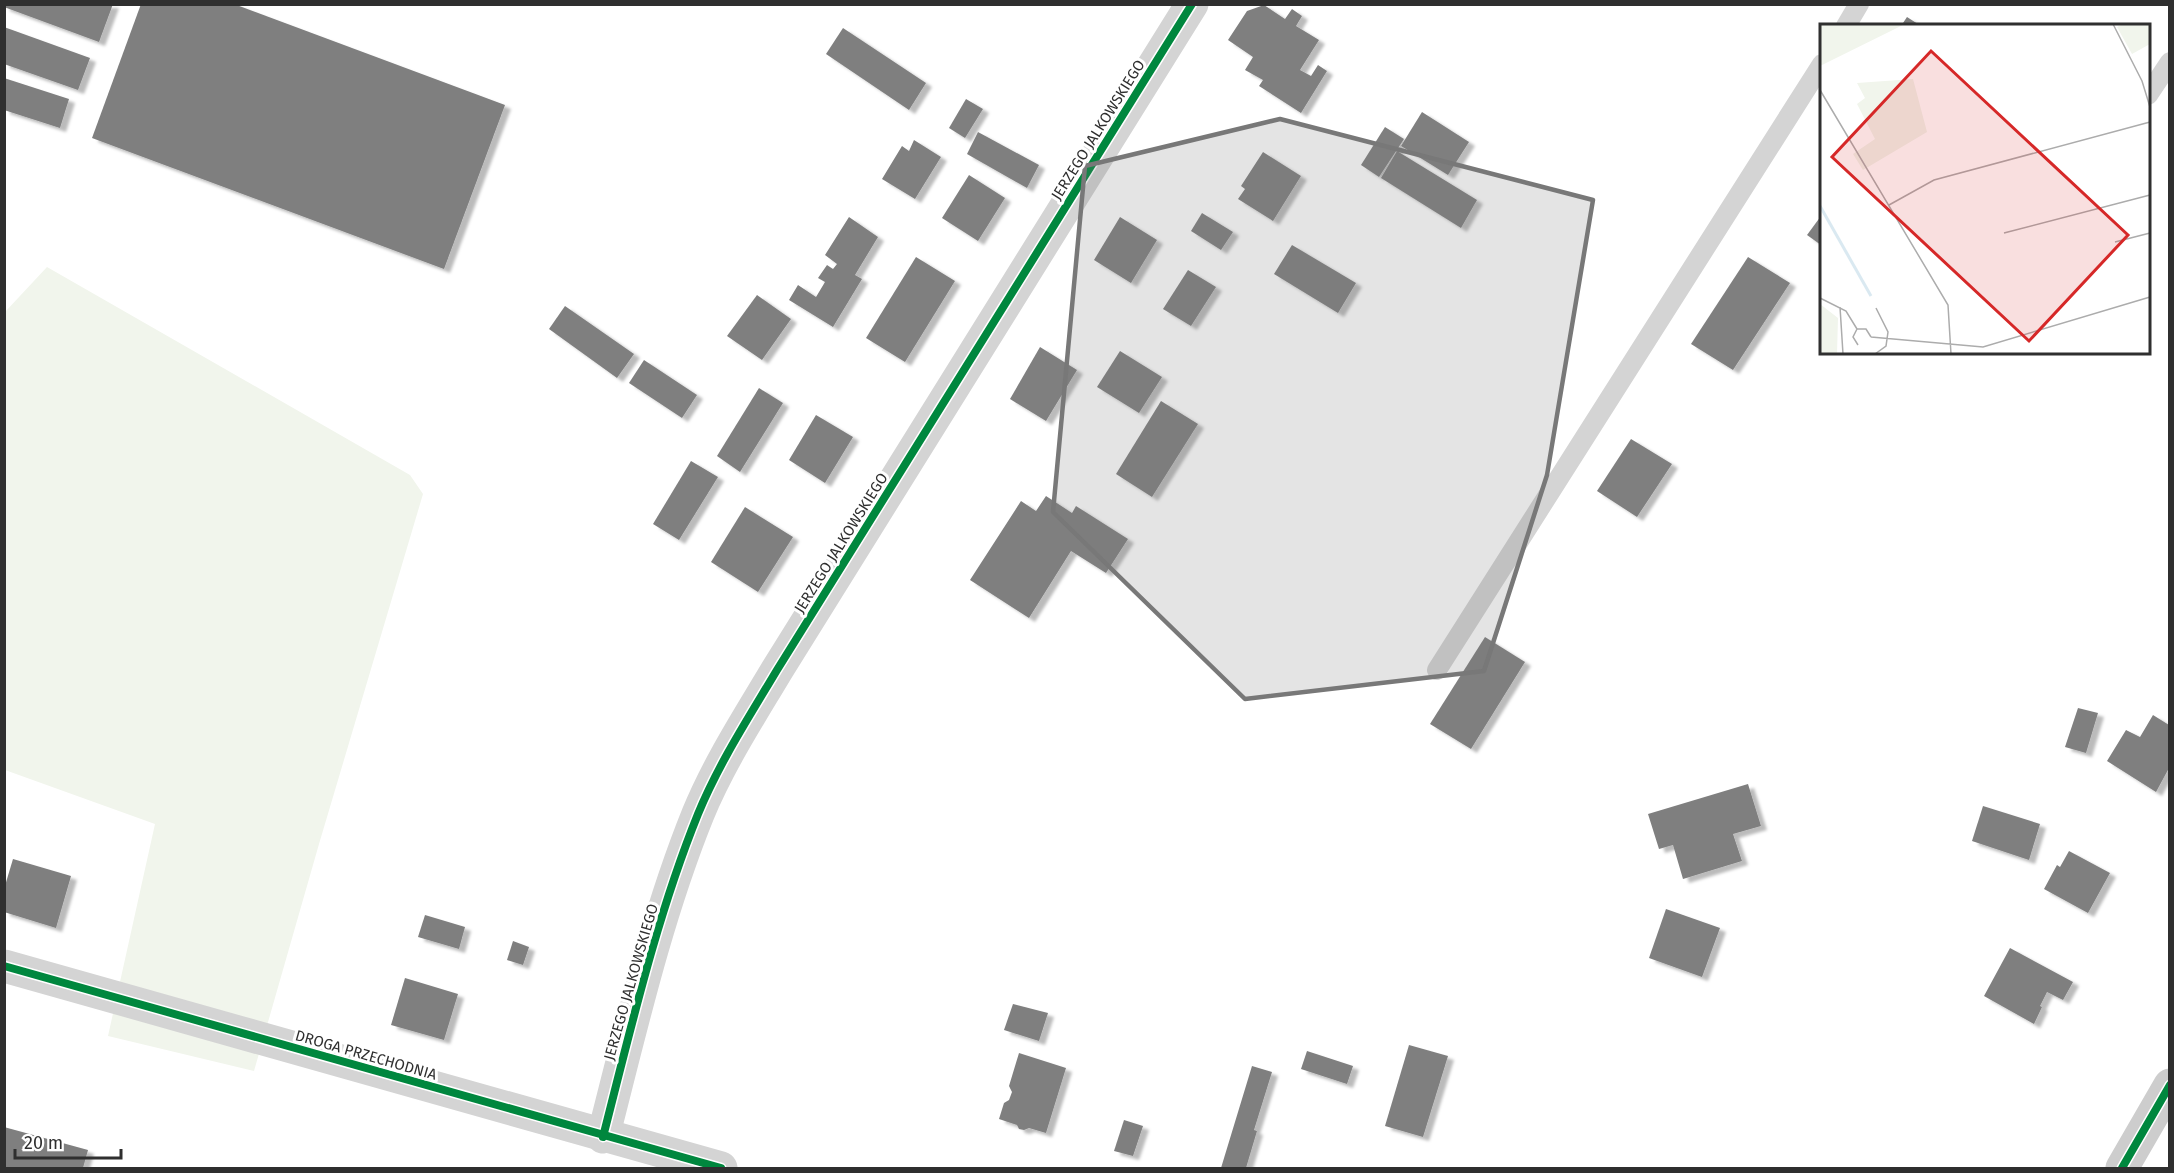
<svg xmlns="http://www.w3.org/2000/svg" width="2174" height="1173" viewBox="0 0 2174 1173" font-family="'Fira Sans',sans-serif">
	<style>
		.green { fill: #f1f5ec }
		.building { fill: #7f7f7f; filter: url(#shadow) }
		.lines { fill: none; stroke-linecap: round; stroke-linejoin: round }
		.lane { stroke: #d4d4d4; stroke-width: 20 }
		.street { stroke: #d4d4d4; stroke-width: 33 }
		.secondary { stroke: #cdcdcd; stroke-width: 33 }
		.cycleway-casing { stroke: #fff; stroke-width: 11 }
		.cycleway { stroke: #00873e; stroke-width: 8 }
		.marked { fill: #787878; fill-opacity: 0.2; stroke: #787878; stroke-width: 4.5; stroke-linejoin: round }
		.labels { text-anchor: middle; stroke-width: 6; stroke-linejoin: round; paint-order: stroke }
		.street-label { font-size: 15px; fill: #2f2f2f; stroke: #fff }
		.inset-river { fill: none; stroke: #dae9f1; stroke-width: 3 }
		.inset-road { fill: none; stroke: #acacac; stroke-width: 1.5 }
		.view { fill: #d62828; fill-opacity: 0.15; stroke: #d62828; stroke-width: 3 }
		.inset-edge { fill: none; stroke: #2f2f2f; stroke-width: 3 }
	</style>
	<defs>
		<filter id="shadow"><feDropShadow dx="6" dy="4" stdDeviation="1.5" flood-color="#0004"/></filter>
	</defs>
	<rect width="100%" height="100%" fill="#fff"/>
	<polygon class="green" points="47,267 410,475 423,494 319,844 254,1071 108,1036 155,824 5,770 5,312"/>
	<g class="building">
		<polygon points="4,4 113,4 99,42 4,7"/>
		<polygon points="141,4 234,4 505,105 444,269 92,138"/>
		<polygon points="1264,5 1285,19 1292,9 1302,16 1296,26 1319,40 1300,70 1311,76 1318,65 1327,71 1301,113 1259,86 1263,80 1245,70 1253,57 1228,40 1247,11"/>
		<polygon points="1907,17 1921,26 1901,26"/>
		<polygon points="4,27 90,58 78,90 4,64"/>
		<polygon points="843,28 926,83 909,110 826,54"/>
		<polygon points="4,78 69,99 60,128 4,110"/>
		<polygon points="966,99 983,109 965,138 949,128"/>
		<polygon points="1422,112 1469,142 1448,175 1401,146"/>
		<polygon points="1385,127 1404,139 1379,177 1361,165"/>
		<polygon points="978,132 1039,165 1027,188 967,154"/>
		<polygon points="914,140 941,157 915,199 882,179 902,146 909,151"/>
		<polygon points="1397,151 1477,200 1461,228 1381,178"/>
		<polygon points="1263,152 1301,176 1273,221 1238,199 1245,189 1241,186"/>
		<polygon points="969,175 1005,198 978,241 942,218"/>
		<polygon points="1202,213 1233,232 1221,250 1191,231"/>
		<polygon points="1821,216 1821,245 1807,235"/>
		<polygon points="849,217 878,237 855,275 862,279 833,327 789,300 798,285 816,297 825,282 818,278 827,265 833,269 837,264 825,255"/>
		<polygon points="1120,217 1157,240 1131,283 1094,260"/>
		<polygon points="1292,245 1356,283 1338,313 1274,274"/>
		<polygon points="916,257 955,281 905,362 866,338"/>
		<polygon points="1748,257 1790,283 1733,370 1691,344"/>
		<polygon points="1188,270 1216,287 1191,326 1163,309"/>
		<polygon points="757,295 791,319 762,360 727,336"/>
		<polygon points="565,306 634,354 617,378 549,329"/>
		<polygon points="1040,347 1077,370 1046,421 1010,399"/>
		<polygon points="1120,351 1162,377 1139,413 1097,387"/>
		<polygon points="644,360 697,395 682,418 629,383"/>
		<polygon points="759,388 783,403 740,472 717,456"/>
		<polygon points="1161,401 1198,424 1152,497 1116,474"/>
		<polygon points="816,415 853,437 825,483 789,460"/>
		<polygon points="1631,439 1672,464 1637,517 1597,491"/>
		<polygon points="691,461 718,477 679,540 653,524"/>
		<polygon points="1046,496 1072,513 1076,506 1128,539 1106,573 1071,551 1029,618 970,580 1021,501 1036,511"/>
		<polygon points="745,507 793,537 758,592 711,562"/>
		<polygon points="1485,637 1525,662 1471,749 1430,724"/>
		<polygon points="2078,708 2098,713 2086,753 2065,747"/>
		<polygon points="2153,715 2169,725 2169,768 2156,792 2107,761 2126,730 2140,737"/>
		<polygon points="1748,784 1761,826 1733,834 1742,861 1683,879 1673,845 1659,849 1648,814"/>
		<polygon points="1983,806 2040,824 2029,860 1972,841"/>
		<polygon points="2069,851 2110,873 2088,913 2044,889 2057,865 2060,867"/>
		<polygon points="13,859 71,876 56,928 4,912 4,889"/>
		<polygon points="1666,909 1720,928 1702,977 1649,958"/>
		<polygon points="425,915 465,927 459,949 418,937"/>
		<polygon points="513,941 529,947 523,965 507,960"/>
		<polygon points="2010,948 2073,982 2063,1000 2047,992 2040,1006 2042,1007 2034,1024 1984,996"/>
		<polygon points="405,978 458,994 444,1040 391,1025"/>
		<polygon points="1013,1004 1048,1013 1039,1041 1004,1030"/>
		<polygon points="1409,1045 1448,1056 1423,1137 1385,1126"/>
		<polygon points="1307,1051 1353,1066 1347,1084 1301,1069"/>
		<polygon points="1019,1053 1066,1068 1046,1133 1029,1128 1024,1130 1019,1129 1017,1125 999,1119 1004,1103 1009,1100 1012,1092 1009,1086"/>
		<polygon points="1252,1066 1272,1072 1254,1130 1257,1131 1246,1168 1221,1168"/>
		<polygon points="1124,1120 1143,1126 1133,1156 1114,1151"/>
		<polygon points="4,1127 88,1150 83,1168 4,1168"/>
	</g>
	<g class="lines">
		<g class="lane">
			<polyline points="1846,26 1859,4"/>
			<polyline points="2148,95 2170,62"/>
			<polyline points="1437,670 1822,64"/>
		</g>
		<g class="street">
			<polyline points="4,966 721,1168"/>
			<path d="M603 1137C631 1028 656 918 698 814 719 763 749 717 777 670L1192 4"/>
		</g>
		<polyline class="secondary" points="2122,1168 2170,1085"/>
		<defs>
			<g id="cycleway">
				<polyline points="4,966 721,1168"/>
				<path d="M603 1137C631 1028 656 918 698 814 719 763 749 717 777 670L1192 4"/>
				<polyline points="2122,1168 2170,1085"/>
			</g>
		</defs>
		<use href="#cycleway" class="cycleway-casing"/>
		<use href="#cycleway" class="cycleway"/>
	</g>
	<path class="marked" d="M1280 119 1593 200 1547 475 1484 671 1245 699 1053 512 1085 166Z"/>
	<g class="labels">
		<g class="street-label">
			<text transform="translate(1098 130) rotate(-58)" y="5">JERZEGO JALKOWSKIEGO</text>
			<text transform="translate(841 543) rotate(-58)" y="5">JERZEGO JALKOWSKIEGO</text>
			<text transform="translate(631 982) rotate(-74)" y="5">JERZEGO JALKOWSKIEGO</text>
			<text transform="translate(366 1055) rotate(16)" y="5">DROGA PRZECHODNIA</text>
		</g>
	</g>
	<g transform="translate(1820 24)">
		<rect width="330" height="330" fill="#fff"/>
		<path d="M0 0H85L0 42ZM303 0H330V20L312 30 297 3ZM93 55 107 108 43 146 33 130 55 115 37 80 45 74 37 59ZM0 280 18 294 17 330H0Z" fill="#f1f5ec"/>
		<path class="inset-river" d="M0 182 51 272"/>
		<path class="inset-road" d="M293 0 322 57 330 83M0 66 128 281 131 330M69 181 114 156 330 98M184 209 330 171M295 218 330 209M0 274 26 287 37 305M20 283 23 330M37 305 33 313 38 321M37 305H46L51 313M51 313 163 323 330 273M55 330 66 322 68 308 56 284"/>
		<path class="view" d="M111 27 308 211 209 317 12 133Z"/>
		<rect width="330" height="330" class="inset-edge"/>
	</g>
	<rect width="2174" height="1173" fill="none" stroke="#2f2f2f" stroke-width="12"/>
	<path d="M15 1149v9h106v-9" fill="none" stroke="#2f2f2f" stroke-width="3"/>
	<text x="24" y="1149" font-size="18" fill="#2f2f2f" stroke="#ffffff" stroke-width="4.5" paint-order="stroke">20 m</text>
</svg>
